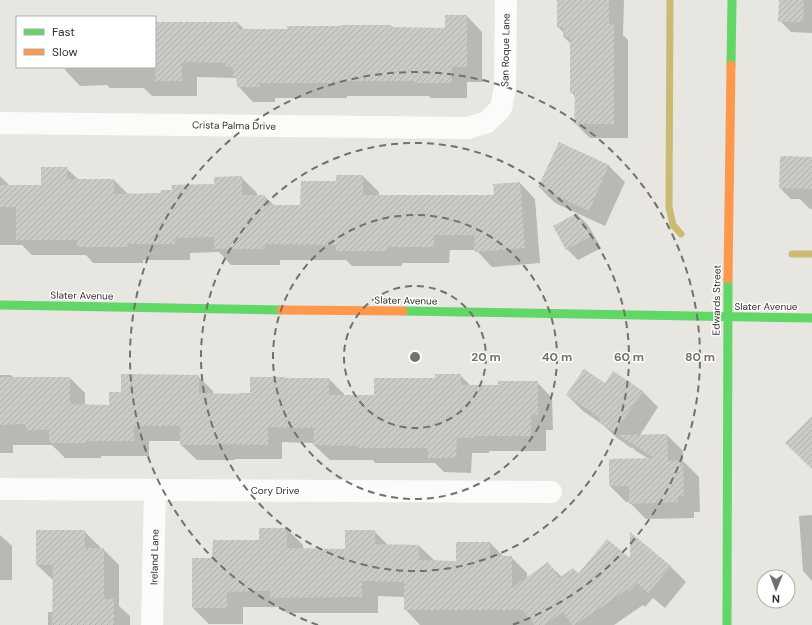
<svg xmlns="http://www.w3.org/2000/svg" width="812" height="625" viewBox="0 0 812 625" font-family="'DM Sans',sans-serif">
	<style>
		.shadow { fill: #0003 }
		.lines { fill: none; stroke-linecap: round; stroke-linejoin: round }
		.stream { stroke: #cbba71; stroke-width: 7 }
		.building { fill: url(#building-hatch) }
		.street { stroke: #fcfbfa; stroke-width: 22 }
		.fast { stroke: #63d668; stroke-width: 9 }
		.slow { stroke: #ff974d; stroke-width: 9 }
		.ring { fill: none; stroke: #72716c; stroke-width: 2; stroke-dasharray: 7 5 }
		.labels { text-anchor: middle; stroke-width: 3; stroke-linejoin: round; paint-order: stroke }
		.street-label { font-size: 10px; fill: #33322d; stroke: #fff }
		.centre { fill: #72716c; stroke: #fff; stroke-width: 2 }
		.ring-label { font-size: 12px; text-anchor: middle; font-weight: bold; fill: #72716c; stroke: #fff; stroke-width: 3; stroke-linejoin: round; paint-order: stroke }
	</style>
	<defs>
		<pattern id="building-hatch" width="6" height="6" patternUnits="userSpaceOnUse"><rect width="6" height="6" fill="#cbcac5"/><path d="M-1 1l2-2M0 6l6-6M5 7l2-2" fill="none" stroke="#afaeaa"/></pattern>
	</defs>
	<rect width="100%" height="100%" fill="#e8e6e0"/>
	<g class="shadow">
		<polygon points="558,0 624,0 623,35 628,40 628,138 590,138 575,123 576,97 571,92 571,44 564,37 564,33 558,27"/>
		<polygon points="780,0 812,0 812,33 791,32 780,21"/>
		<polygon points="467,16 482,32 482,82 467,82 467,98 431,98 429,96 347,96 347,98 275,98 275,102 253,102 238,86 237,79 236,78 197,77 197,96 152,96 144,88 110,88 107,85 80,86 65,70 65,67 155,67 155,23 238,23 245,30 288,30 391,26 394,28 446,29"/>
		<polygon points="812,158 812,209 810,209 800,199 791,199 780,188"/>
		<polygon points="608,165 625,182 605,226 555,203 539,187"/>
		<polygon points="66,168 79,180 114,180 128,194 162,194 173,191 215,185 241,177 257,193 257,196 264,196 275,206 301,206 337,182 363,176 379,192 379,196 495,196 520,183 535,199 540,263 492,267 476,250 450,250 449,263 402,263 402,266 352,266 346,260 280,260 280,265 231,265 219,252 190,253 190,260 143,260 143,263 93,263 86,255 32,255 22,245 0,245 0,176 10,186 42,186"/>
		<polygon points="577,214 588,225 601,248 578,260 567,249"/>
		<polygon points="0,375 11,375 13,378 70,378 85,393 85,405 110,406 122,393 198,376 213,391 213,394 251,394 285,378 286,379 329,379 344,394 344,396 375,396 436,379 460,375 471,386 499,386 537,382 552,398 553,430 546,430 546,451 489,451 489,453 472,453 471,473 444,472 435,463 375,463 373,460 330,460 314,445 314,443 282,442 282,459 235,459 235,460 197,460 181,445 181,441 149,441 149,456 101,456 101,458 65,458 52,445 13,445 13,453 0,453"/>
		<polygon points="606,384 642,391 658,407 640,435 667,435 683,451 683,461 699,477 700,512 694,512 694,518 646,519 630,503 630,502 626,502 610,486 610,460 649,459 636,451 632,447 631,448 616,437 602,424 583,411 567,395"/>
		<polygon points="812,515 812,625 812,581 803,571 799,516"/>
		<polygon points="287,529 303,545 303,549 346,550 374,531 389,546 419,546 435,561 457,562 490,543 504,557 511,557 527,573 527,578 548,564 562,577 573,569 579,574 631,560 670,566 686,582 665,608 653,598 645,607 643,605 614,625 420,625 405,609 405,597 378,596 378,613 287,613 281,607 243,607 243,624 209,624 193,608 213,559 260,541"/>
		<polygon points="84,531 100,547 100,549 103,549 119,565 119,606 130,616 130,625 48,625 48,612 53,612 54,581 37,565"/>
		<polygon points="0,535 12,546 12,580 0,580"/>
	</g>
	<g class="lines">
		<g class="stream">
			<polyline points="670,0 669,207 673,225 681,234"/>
			<polyline points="792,254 812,254"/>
		</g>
	</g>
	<g class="building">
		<polygon points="557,0 609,0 609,24 614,25 614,124 574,124 575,93 570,93 570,37 563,37 563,27 557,28"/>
		<polygon points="779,0 804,0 803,22 778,22"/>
		<polygon points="445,15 467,15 467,67 452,67 452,83 414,83 414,81 332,81 332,83 260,83 260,87 237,87 236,76 233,76 233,67 226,67 226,63 182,62 182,81 155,81 155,22 238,22 238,29 287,29 287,26 341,26 341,25 391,25 391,27 445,28"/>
		<polygon points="559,142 609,165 589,211 538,187"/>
		<polygon points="780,156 812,157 812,189 779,188"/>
		<polygon points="41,167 67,167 67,179 114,179 114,194 161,193 161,190 172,190 171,185 214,184 214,177 242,176 242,195 265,195 265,205 300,205 301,181 336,181 336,175 363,175 363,195 494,195 493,184 520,182 525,248 475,252 474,235 434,235 434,247 387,247 387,251 336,251 336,245 265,244 265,249 214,249 214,237 175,238 175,244 128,244 128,247 77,247 77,240 16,240 16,207 0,207 0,185 41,185"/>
		<polygon points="577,213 590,237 566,250 553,226"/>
		<polygon points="584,369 605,383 613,371 643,391 615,432 598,422 600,418 566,395"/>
		<polygon points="121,374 199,375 199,393 239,394 239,393 250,393 250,377 285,377 285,378 329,378 329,395 374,395 374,378 435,378 435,374 461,374 461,385 498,385 498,381 538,381 538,415 531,415 531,436 474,436 474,438 457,438 456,458 428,458 428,448 359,448 359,446 313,445 314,428 268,427 268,445 220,444 220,445 180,445 180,426 134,426 134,441 86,441 86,443 49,443 49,430 26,430 26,424 0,425 0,377 70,377 70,404 109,405 109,392 121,392"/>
		<polygon points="812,416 812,469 785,443"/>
		<polygon points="667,434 668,461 683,460 684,496 678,496 678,502 629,504 629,486 609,486 609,459 654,458 618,435"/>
		<polygon points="259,528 287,528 287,548 345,549 345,530 375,530 375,544 419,545 419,560 456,561 456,542 490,542 490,556 512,556 512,588 548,562 559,578 573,568 578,574 607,539 630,558 630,532 671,566 648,593 637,583 629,592 626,590 575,625 572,625 563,612 544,625 534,625 523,610 404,610 404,582 362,581 362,597 270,598 270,591 227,592 227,608 192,608 192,558 212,558 213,540 259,540"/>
		<polygon points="36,530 85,530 85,548 104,548 104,599 114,599 114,625 52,625 53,565 36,565"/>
	</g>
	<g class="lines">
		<g class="street">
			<polyline points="0,123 468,128 487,122 501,108 505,88 506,0"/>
			<polyline points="0,489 551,492"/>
			<polyline points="152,625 155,490"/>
		</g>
		<g class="fast">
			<polyline points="731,65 732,0"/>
			<polyline points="0,305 281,310"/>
			<polyline points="403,311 812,318"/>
			<polyline points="727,625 728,279"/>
		</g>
		<g class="slow">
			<polyline points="728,279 731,65"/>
			<polyline points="281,310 403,311"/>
		</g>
	</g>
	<g class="ring">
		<circle cx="415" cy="357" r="71"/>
		<circle cx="415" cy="357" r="142"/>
		<circle cx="415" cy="357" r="214"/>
		<path d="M318 625A285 285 0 1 1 512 625"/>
	</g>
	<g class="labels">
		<g class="street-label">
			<text transform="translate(505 50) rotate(-89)" y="4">San Roque Lane</text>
			<text transform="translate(234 125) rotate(1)" y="4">Crista Palma Drive</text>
			<text transform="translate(82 295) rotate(1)" y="4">Slater Avenue</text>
			<text transform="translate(406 300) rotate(1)" y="4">Slater Avenue</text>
			<text transform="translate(716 300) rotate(-89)" y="4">Edwards Street</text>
			<text x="766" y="310">Slater Avenue</text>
			<text x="275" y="494">Cory Drive</text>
			<text transform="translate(154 557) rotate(-89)" y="4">Ireland Lane</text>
		</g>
	</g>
	<circle cx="415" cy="357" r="6" class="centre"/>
	<g class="ring-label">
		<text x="486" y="361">20 m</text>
		<text x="557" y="361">40 m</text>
		<text x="629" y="361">60 m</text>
		<text x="700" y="361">80 m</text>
	</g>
	<rect x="16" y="16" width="140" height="52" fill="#ffffff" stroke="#adadab"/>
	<rect x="24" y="29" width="20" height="6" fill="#63d668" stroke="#adadab"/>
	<text x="52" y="36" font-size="12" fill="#33322d">Fast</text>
	<rect x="24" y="49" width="20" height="6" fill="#ff974d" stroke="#adadab"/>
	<text x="52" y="56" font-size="12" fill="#33322d">Slow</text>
	<g transform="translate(776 589) rotate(181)"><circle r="19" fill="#ffffff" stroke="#adadab"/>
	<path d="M0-3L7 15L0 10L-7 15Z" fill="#72716c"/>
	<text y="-6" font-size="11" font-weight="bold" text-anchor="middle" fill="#33322d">N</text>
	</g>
</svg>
